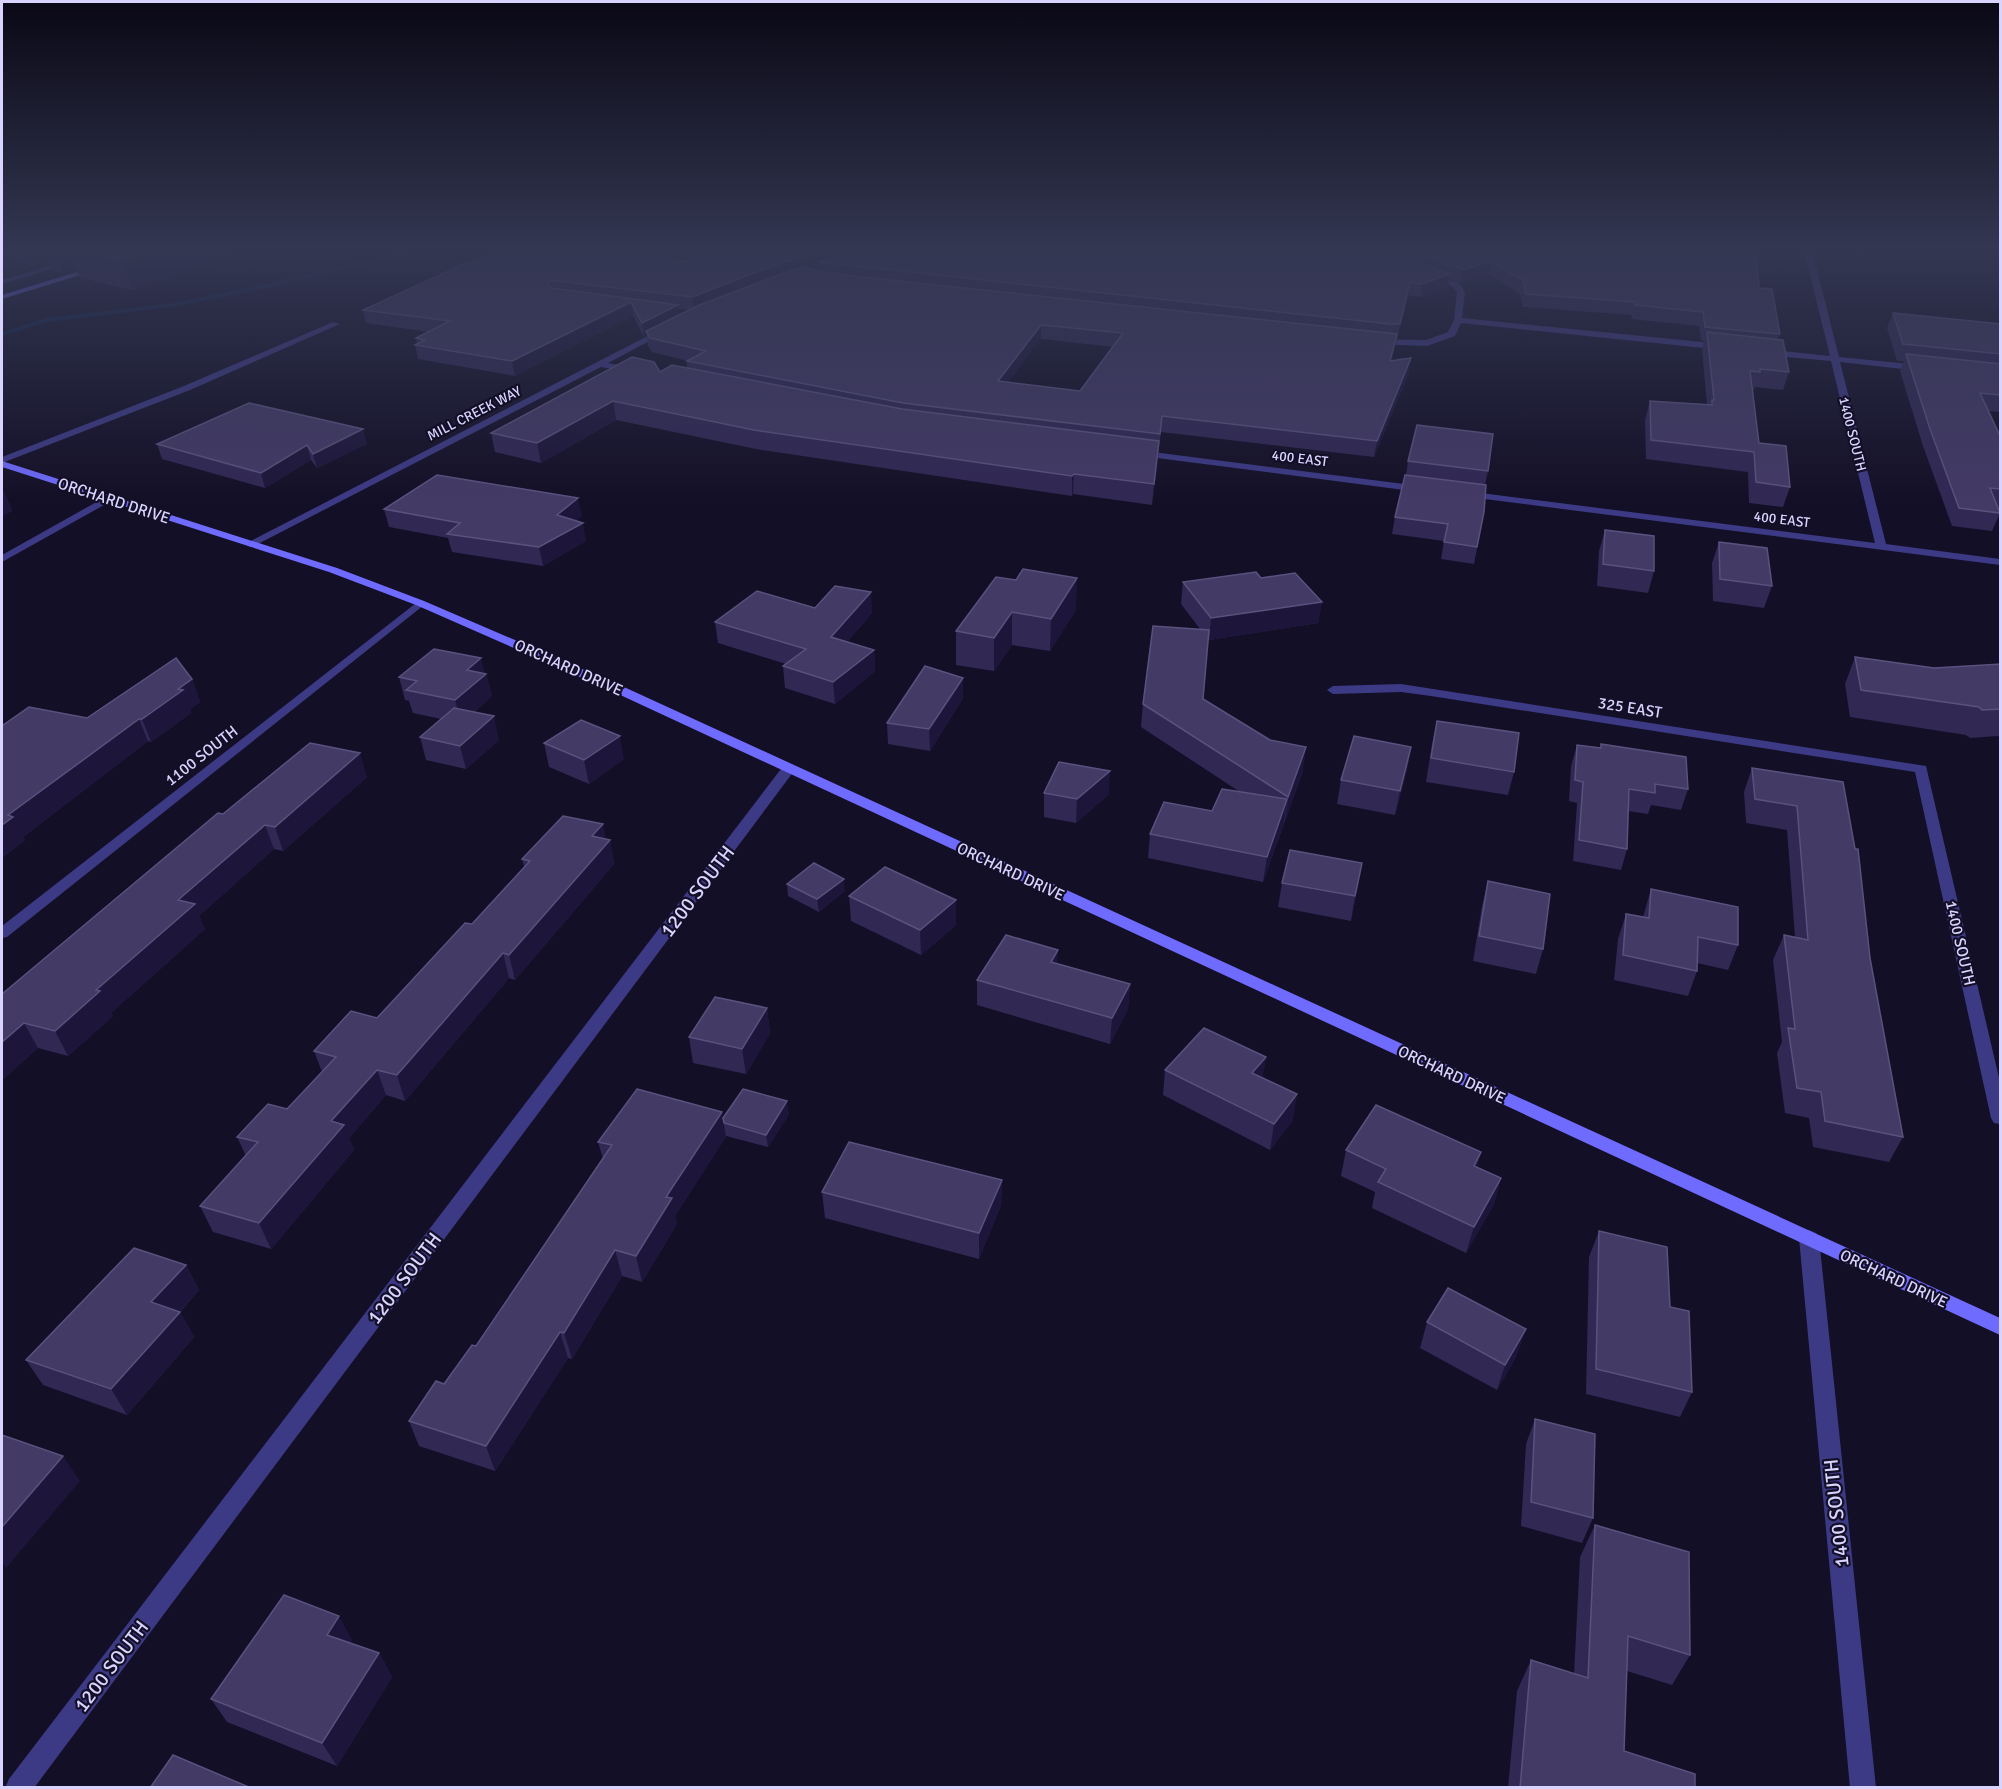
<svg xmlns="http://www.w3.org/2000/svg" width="2002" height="1789" viewBox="0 0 2002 1789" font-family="Signika,sans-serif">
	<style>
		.green { fill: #12302f }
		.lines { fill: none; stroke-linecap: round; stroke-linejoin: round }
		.stream { fill: #0c2248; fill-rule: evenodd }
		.lane { fill: #3d3a85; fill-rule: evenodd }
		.street { fill: #3d3a85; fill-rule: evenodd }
		.secondary { fill: #6f6bff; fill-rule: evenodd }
		.wall { fill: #312854; fill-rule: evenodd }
		.shaded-wall { fill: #1d163a }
		.building { fill: #433a66; stroke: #5a527e; stroke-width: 1.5; fill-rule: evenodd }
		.labels { text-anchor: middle; stroke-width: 4.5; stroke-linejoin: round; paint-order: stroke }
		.far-street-label { font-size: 14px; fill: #d9d4ff; stroke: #130f26 }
		.street-label { font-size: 16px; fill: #d9d4ff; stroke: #130f26 }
		.near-street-label { font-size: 20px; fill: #d9d4ff; stroke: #130f26 }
	</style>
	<rect width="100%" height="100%" fill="#130f26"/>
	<polygon class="green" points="621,250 707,250 673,265"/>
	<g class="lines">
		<polygon class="stream" points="413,250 426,250 262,289 172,307 47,322 2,336 2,332 46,318 172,303 262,285"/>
		<g class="lane">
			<polygon points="102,250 115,250 2,284 2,280"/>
			<polygon points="333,322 340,324 190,390 2,463 2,457 184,386"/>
		</g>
		<g class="street">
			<polygon points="1804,250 1812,250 1839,357 1920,365 1924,368 1920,371 1840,362 1886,544 2000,559 2000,565 1461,496 1460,494 1465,491 1875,543 1831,361 1765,355 1761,352 1765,349 1830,356"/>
			<polygon points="1988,250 2000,250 2000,253"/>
			<polygon points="1426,273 1459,283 1465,292 1462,318 1723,344 1727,347 1723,350 1461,323 1455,336 1427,346 1373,344 1373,340 1376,339 1426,340 1448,332 1454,320 1457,292 1453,287 1426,277"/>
			<polygon points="663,328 670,330 608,363 637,369 637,373 601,367 254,546 250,547 245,544"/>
			<polygon points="1137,450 1420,486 1425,489 1420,492 1134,455 1132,453"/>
			<polygon points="109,495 114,498 113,500 2,562 2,555"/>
			<polygon points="420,600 426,603 424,605 7,937 2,938 2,926"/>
			<polygon points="1401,684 1926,766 2000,1082 2000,1124 1994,1123 1991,1118 1915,772 1431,696 1401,692 1333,694 1327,690 1333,686"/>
			<polygon points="789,764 796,768 794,771 34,1788 5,1788 9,1779 784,765"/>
			<polygon points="1809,1230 1816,1233 1819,1238 1876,1788 1850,1788 1799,1238 1802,1233"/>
		</g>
		<g class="secondary">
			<polygon points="93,267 100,269 2,299 2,295"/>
			<polygon points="2,461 337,568 424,601 624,687 2000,1318 2000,1335 616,693 416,605 329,572 2,467"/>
		</g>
	</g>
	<g class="wall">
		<polygon points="2,250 243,250 243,253 132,290 80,278 77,270 64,274 53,271 50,263 37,267 22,263 2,269"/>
		<path d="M711 250H1756L1759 288 1780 334 1778 339 1789 372 1783 390 1755 387 1754 390H1753L1759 443 1790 487 1783 507 1749 503 1748 472 1646 459 1645 420 1650 401 1707 404 1702 350 1704 341 1701 340 1699 326 1631 319 1632 315 1523 307 1520 294 1489 274 1461 283 1449 279 1448 288 1420 297 1408 295 1392 360 1409 373 1374 457 1161 432 1152 505 1073 494 1072 496 756 449 616 420 541 463 495 452 491 433 660 372 687 368V361H688L652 352 648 346 647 335 644 337 633 316 515 376 418 359 415 345 417 344 416 338 429 332 366 323 363 310 633 255 687 261ZM818 265 819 270 808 268ZM678 309 689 310 679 315ZM1041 339 1113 347 1080 391 1008 382Z"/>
		<polygon points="1855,250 1869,250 1859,261"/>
		<polygon points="1893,313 2001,324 2001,412 1988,411 2001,438 2001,508 1998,507 2000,513 1992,531 1952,526 1923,446 1900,371 1904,361 1897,361 1887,328"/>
		<polygon points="157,444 367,444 317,468 311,460 265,488 162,459"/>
		<polygon points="1408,461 1488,471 1485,485 1484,512 1474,564 1441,559 1444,541 1392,534 1395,517 1406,475"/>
		<polygon points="384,509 582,516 575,521 586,541 543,566 452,552 448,538 389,527"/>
		<polygon points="1605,530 1654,571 1648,593 1597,586 1599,551"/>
		<polygon points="1719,542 1772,586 1764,608 1713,601 1712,563"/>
		<polygon points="996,577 1076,610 1050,651 1012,645 994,671 956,665 956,631"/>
		<polygon points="1261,578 1322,602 1318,623 1209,640 1208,640 1203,699 1303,771 1263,882 1148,858 1150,834 1212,811 1240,792 1141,727 1143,704 1200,629 1181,604 1183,582"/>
		<polygon points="815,608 872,613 847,642 874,650 875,671 835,704 785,688 783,666 786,664 718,643 715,622"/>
		<polygon points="1855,657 1934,668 2001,664 2001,738 1998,736 1970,738 1966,735 1850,717 1845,684"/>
		<polygon points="484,673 486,674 492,696 474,712 499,740 466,769 426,760 420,737 441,719 413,713 409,701 405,700 399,677"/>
		<polygon points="963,678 963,698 930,751 888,744 887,723"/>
		<polygon points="192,679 200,702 190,709 191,713 151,742 148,741 23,837 25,840 2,858 2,726 87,718"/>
		<polygon points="1437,721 1514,772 1508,795 1426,782 1432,744"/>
		<polygon points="544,743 624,759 589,784 549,767"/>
		<polygon points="1601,744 1688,789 1681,810 1651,805 1648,814 1628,811 1627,849 1621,870 1573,861 1577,803 1569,801 1571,766 1577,745 1600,748"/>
		<polygon points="1411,747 1407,770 1395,815 1337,804 1341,780"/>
		<polygon points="1752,768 1843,782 1870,958 1903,1137 1889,1162 1813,1147 1809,1118 1785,1113 1777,1053 1782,1042 1773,960 1784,935 1795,937 1787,830 1746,823 1744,792"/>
		<polygon points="367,777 283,851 274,849 199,916 205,929 111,1013 113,1016 68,1056 38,1048 2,1080 2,994 223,814"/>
		<polygon points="1044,793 1109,794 1076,823 1044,817"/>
		<polygon points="606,839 610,840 614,864 515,980 509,978 405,1101 386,1095 349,1138 354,1150 271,1249 213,1232 200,1206 246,1156 237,1137 287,1109 322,1072 314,1051 377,1018 472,924 524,867 522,859"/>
		<polygon points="1362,863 1351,921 1278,907 1282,883"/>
		<polygon points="1488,881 1543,949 1536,974 1473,961 1482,906"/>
		<polygon points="787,884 845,891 819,912 788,896"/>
		<polygon points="1651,889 1738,945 1728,970 1697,963 1697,971 1688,996 1614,980 1618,939 1626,914 1643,917"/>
		<polygon points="849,896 956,900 956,925 921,955 851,921"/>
		<polygon points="977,980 1130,984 1128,1009 1110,1044 977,1005"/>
		<polygon points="767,1008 770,1033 746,1074 693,1063 689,1037"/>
		<polygon points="1266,1057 1262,1078 1293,1120 1270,1150 1163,1095 1165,1070"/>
		<polygon points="789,1114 768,1147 726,1136 675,1216 677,1224 642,1282 622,1276 572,1359 568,1358 495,1471 419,1446 409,1421 444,1384 476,1346 603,1159 598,1142 723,1118"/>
		<polygon points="1346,1150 1481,1152 1477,1167 1501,1178 1494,1204 1466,1253 1372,1208 1375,1192 1341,1176"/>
		<polygon points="1002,1180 1001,1205 979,1259 825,1218 822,1192"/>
		<polygon points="1599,1231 1670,1307 1692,1392 1680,1417 1586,1394 1589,1257"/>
		<polygon points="186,1265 199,1290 180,1312 194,1337 127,1415 43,1385 26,1360"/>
		<polygon points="1427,1322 1517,1355 1497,1390 1420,1348"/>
		<polygon points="1535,1419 1593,1518 1582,1543 1521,1526 1526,1444"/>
		<polygon points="1595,1525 1690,1655 1672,1685 1627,1671 1624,1751 1695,1788 1508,1788 1517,1691 1531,1660 1574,1674 1580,1557"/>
		<polygon points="352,1640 350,1643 379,1653 392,1677 337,1766 227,1722 211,1699"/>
	</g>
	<g class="shaded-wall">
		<polygon points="2,250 17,250 22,263 2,269"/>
		<polygon points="31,250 45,250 50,263 37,267"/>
		<polygon points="56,250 70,250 77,270 64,274"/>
		<polygon points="152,250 243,250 243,253 132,290 122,260"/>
		<polygon points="824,250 865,250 818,262 818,265 768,281 694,311 692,297 767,268"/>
		<polygon points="1862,250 1869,250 1859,261"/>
		<polygon points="1491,261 1489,274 1461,283 1464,270"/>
		<polygon points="1450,274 1448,288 1420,297 1422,284"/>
		<polygon points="1410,282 1408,295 1398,338 1400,324"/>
		<polygon points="631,302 633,316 515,376 512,361"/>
		<polygon points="678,305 680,318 646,331 647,335 644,337 642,323"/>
		<polygon points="1041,325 1041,339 998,396 998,381"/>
		<polygon points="1397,334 1395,348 1388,375 1390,361"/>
		<polygon points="1411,358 1409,373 1374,457 1377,441"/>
		<polygon points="613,401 616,420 541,463 537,443"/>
		<polygon points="363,429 367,444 317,468 313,454"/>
		<polygon points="1159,441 1158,461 1152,505 1154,484"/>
		<polygon points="307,445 311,460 265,488 261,473"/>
		<polygon points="1074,474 1073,494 1072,496 1072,476"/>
		<polygon points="4,491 13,511 2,516 2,492"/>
		<polygon points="578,498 582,516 560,533 557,515"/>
		<polygon points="583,523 586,541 543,566 539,547"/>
		<polygon points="1077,578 1076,610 1050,651 1051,619"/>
		<polygon points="871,592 872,613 833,658 831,637"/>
		<polygon points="1322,602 1318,623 1209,640 1211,618"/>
		<polygon points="1012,612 1012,645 994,671 994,638"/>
		<polygon points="874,650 875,671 835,704 833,682"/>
		<polygon points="481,658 485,675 486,674 492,696 461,723 455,700 467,670"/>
		<polygon points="963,678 963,698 930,751 929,729"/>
		<polygon points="192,679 200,702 190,709 191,713 151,742 142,719"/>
		<polygon points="494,716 499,740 466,769 460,746"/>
		<polygon points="139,719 148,741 23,837 25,840 2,858 2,825 8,815"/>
		<polygon points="620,736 624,759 589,784 584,760"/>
		<polygon points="1306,747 1303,771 1285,821 1288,797"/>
		<polygon points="1411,747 1407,770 1395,815 1400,791"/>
		<polygon points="360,753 367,777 283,851 275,827"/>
		<polygon points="1110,771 1109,794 1076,823 1077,799"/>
		<polygon points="1287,799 1284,823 1263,882 1267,857"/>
		<polygon points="603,824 607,843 610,840 614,864 515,980 509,955 592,836"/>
		<polygon points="265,825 274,849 199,916 205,929 111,1013 113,1016 68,1056 55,1031 96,990 178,900"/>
		<polygon points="1362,863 1358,887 1351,921 1355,896"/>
		<polygon points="844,879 845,891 819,912 817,899"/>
		<polygon points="956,900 956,925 921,955 920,930"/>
		<polygon points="1058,950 1057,975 1051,962"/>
		<polygon points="503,953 509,978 405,1101 397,1075"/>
		<polygon points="1130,984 1128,1009 1110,1044 1112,1018"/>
		<polygon points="767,1008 770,1033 746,1074 742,1049"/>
		<polygon points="24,1023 38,1048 2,1080 2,1042"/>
		<polygon points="1266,1057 1262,1082 1252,1073"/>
		<polygon points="377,1070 386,1095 349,1138 354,1150 271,1249 259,1223 331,1121"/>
		<polygon points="1297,1094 1293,1120 1270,1150 1274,1124"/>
		<polygon points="787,1101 789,1114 768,1147 766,1135"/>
		<polygon points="722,1112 726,1137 675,1216 677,1224 642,1282 636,1256 666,1197"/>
		<polygon points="1481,1152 1474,1178 1474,1166"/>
		<polygon points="1501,1178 1494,1204 1466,1253 1474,1227"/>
		<polygon points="1002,1180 1001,1205 979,1259 979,1233"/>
		<polygon points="615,1250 622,1276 572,1359 564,1333"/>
		<polygon points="186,1265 199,1290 165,1328 151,1302"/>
		<polygon points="180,1312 194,1337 127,1415 111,1389"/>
		<polygon points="1526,1329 1517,1355 1497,1390 1505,1365"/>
		<polygon points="560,1332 568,1358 495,1471 486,1446"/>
		<polygon points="63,1456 80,1481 6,1568 2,1562 2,1527"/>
		<polygon points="339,1616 352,1640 340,1658 327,1635"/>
		<polygon points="379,1653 392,1677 337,1766 322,1743"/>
	</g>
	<g class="building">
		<polygon points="81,250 152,250 122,260"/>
		<polygon points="512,250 621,250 633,255 687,261 711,250 824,250 767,268 692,297 549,280 547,284 552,288 678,305 642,323 631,302 512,361 415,345 425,340 416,338 450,321 363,310 468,262"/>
		<polygon points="854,250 1381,250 1450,274 1422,284 1410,282 1400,324 1390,324 818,262"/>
		<polygon points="1407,250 1756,250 1759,288 1772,289 1780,334 1705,327 1703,312 1635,305 1635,302 1526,294 1523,280 1491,261 1464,270"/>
		<path d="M800 267 843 275 1397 334 1390 361 1411 358 1377 441 1162 416 1160 434 903 403 687 361 706 351 650 338 646 331 697 306ZM1041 325 1123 333 1080 391 998 381Z"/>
		<polygon points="1893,313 2001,324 2001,354 1903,344"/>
		<polygon points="1707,332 1783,340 1789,372 1760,369 1760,372 1750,371 1759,443 1786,446 1790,487 1756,482 1754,452 1651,440 1650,401 1712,405 1712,400 1714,400"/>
		<polygon points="1906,354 2001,364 2001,395 1980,393 2001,438 2001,489 1990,488 2000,513 1959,508 1930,429"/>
		<polygon points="632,357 654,362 660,372 672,365 902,409 1159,441 1154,484 1074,474 1072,476 754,430 613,401 537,443 491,433"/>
		<polygon points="249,403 363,429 313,454 307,445 261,473 157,444"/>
		<polygon points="1417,425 1493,434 1488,471 1408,461"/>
		<polygon points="437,475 578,498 557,515 583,523 539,547 447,534 460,523 384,509"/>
		<polygon points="1405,475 1486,485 1484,512 1477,547 1444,542 1448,524 1395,517"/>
		<polygon points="1605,530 1654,536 1654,571 1603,564"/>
		<polygon points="1719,542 1767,548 1772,586 1720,579"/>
		<polygon points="1023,569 1077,578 1051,619 1012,612 994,638 956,631 996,577 1016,580"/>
		<polygon points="1256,572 1261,578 1295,573 1322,602 1211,618 1183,582"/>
		<polygon points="835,586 871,592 831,637 874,650 833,682 783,666 806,649 715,622 757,591 815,608"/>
		<polygon points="1153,626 1209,630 1203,699 1270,740 1306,747 1288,797 1143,704"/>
		<polygon points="434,649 481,658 467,670 486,674 455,700 406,690 417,681 399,677"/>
		<polygon points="1855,657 1934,668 2001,664 2001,709 1982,710 1979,707 1861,690"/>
		<polygon points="176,658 192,679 178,689 183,690 142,719 139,719 8,815 13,817 2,825 2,726 29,707 87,718"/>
		<polygon points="925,666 963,678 929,729 887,723"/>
		<polygon points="454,708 494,716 460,746 420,737"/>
		<polygon points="581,720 620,736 584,760 544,743"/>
		<polygon points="1437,721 1519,733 1514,772 1431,758"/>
		<polygon points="1354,736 1411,747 1400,791 1341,780"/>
		<polygon points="310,743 360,753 275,827 265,825 178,900 195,904 96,990 100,991 55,1031 24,1023 2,1042 2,994 218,813 223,814"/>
		<polygon points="1601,744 1686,757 1688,789 1655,784 1655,793 1629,789 1627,849 1579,840 1583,782 1575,780 1577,745 1601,748"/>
		<polygon points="1059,762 1110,771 1077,799 1044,793"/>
		<polygon points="1752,768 1843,782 1855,849 1858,849 1870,958 1903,1137 1825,1121 1821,1092 1797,1088 1788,1028 1795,1029 1784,935 1808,940 1797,806 1755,799"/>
		<polygon points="1222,789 1287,799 1267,857 1150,834 1164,802 1212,811"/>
		<polygon points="563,816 603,824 592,836 610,840 509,955 503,953 397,1075 377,1070 331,1121 344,1125 259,1223 200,1206 258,1142 237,1137 268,1104 287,1109 336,1057 314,1051 351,1011 377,1018 465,923 472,924 530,861 522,859"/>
		<polygon points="1290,850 1362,863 1355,896 1282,883"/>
		<polygon points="814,863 844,879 817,899 787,884"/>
		<polygon points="885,867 956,900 920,930 849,896"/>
		<polygon points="1488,881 1550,894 1543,949 1479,936"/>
		<polygon points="1651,889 1738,907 1738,945 1698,937 1697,971 1623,955 1626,914 1649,918"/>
		<polygon points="1006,935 1058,950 1051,962 1130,984 1112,1018 977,980"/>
		<polygon points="715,997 767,1008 742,1049 689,1037"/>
		<polygon points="1204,1028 1266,1057 1252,1073 1297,1094 1274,1124 1165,1070"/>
		<polygon points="637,1089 722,1112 666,1197 672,1198 636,1256 615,1250 564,1333 560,1332 486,1446 409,1421 436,1381 444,1384 472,1345 476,1346 612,1145 598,1142"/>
		<polygon points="743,1089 787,1101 766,1135 724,1123 723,1118"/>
		<polygon points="1376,1105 1481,1152 1474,1166 1501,1178 1474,1227 1378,1182 1386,1169 1346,1150"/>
		<polygon points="849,1142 1002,1180 979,1233 822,1192"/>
		<polygon points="1599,1231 1667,1247 1670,1307 1689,1311 1692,1392 1596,1369"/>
		<polygon points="134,1248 186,1265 151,1302 180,1312 111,1389 26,1360"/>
		<polygon points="1448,1288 1526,1329 1505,1365 1427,1322"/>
		<polygon points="1535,1419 1595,1434 1593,1518 1531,1502"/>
		<polygon points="2,1435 63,1456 2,1527"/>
		<polygon points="1595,1525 1689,1552 1690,1655 1628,1636 1624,1751 1695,1774 1695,1788 1520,1788 1531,1660 1588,1678"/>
		<polygon points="284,1595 339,1616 327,1635 379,1653 322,1743 211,1699"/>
		<polygon points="173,1755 251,1788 150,1788"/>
	</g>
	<linearGradient id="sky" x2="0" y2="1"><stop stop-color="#0a0815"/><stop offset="0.5" stop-color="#333752"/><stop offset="1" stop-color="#333752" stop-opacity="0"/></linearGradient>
	<rect width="2002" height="501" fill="url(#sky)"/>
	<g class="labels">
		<g class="far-street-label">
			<text transform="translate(474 413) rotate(-27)" y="5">MILL CREEK WAY</text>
			<text transform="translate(1853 434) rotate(76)" y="5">1400 SOUTH</text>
			<text transform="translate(1300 458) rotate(7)" y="5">400 EAST</text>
			<text transform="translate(1782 519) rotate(7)" y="5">400 EAST</text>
		</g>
		<g class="street-label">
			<text transform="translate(114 500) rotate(18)" y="6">ORCHARD DRIVE</text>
			<text transform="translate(569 667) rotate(24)" y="6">ORCHARD DRIVE</text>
			<text transform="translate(1630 707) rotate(9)" y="6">325 EAST</text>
			<text transform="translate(201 755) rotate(-38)" y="6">1100 SOUTH</text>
			<text transform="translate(1011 871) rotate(25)" y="6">ORCHARD DRIVE</text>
			<text transform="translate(1961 943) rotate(77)" y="6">1400 SOUTH</text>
			<text transform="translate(1452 1074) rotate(25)" y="6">ORCHARD DRIVE</text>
			<text transform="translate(1894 1278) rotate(25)" y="6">ORCHARD DRIVE</text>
		</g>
		<g class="near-street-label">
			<text transform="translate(697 891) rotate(-53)" y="7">1200 SOUTH</text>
			<text transform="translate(404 1278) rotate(-53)" y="7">1200 SOUTH</text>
			<text transform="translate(1836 1513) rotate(-96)" y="7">1400 SOUTH</text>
			<text transform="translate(111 1666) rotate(-53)" y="7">1200 SOUTH</text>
		</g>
	</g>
	<rect width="2002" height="1789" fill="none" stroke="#d9d4ff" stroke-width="6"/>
</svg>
